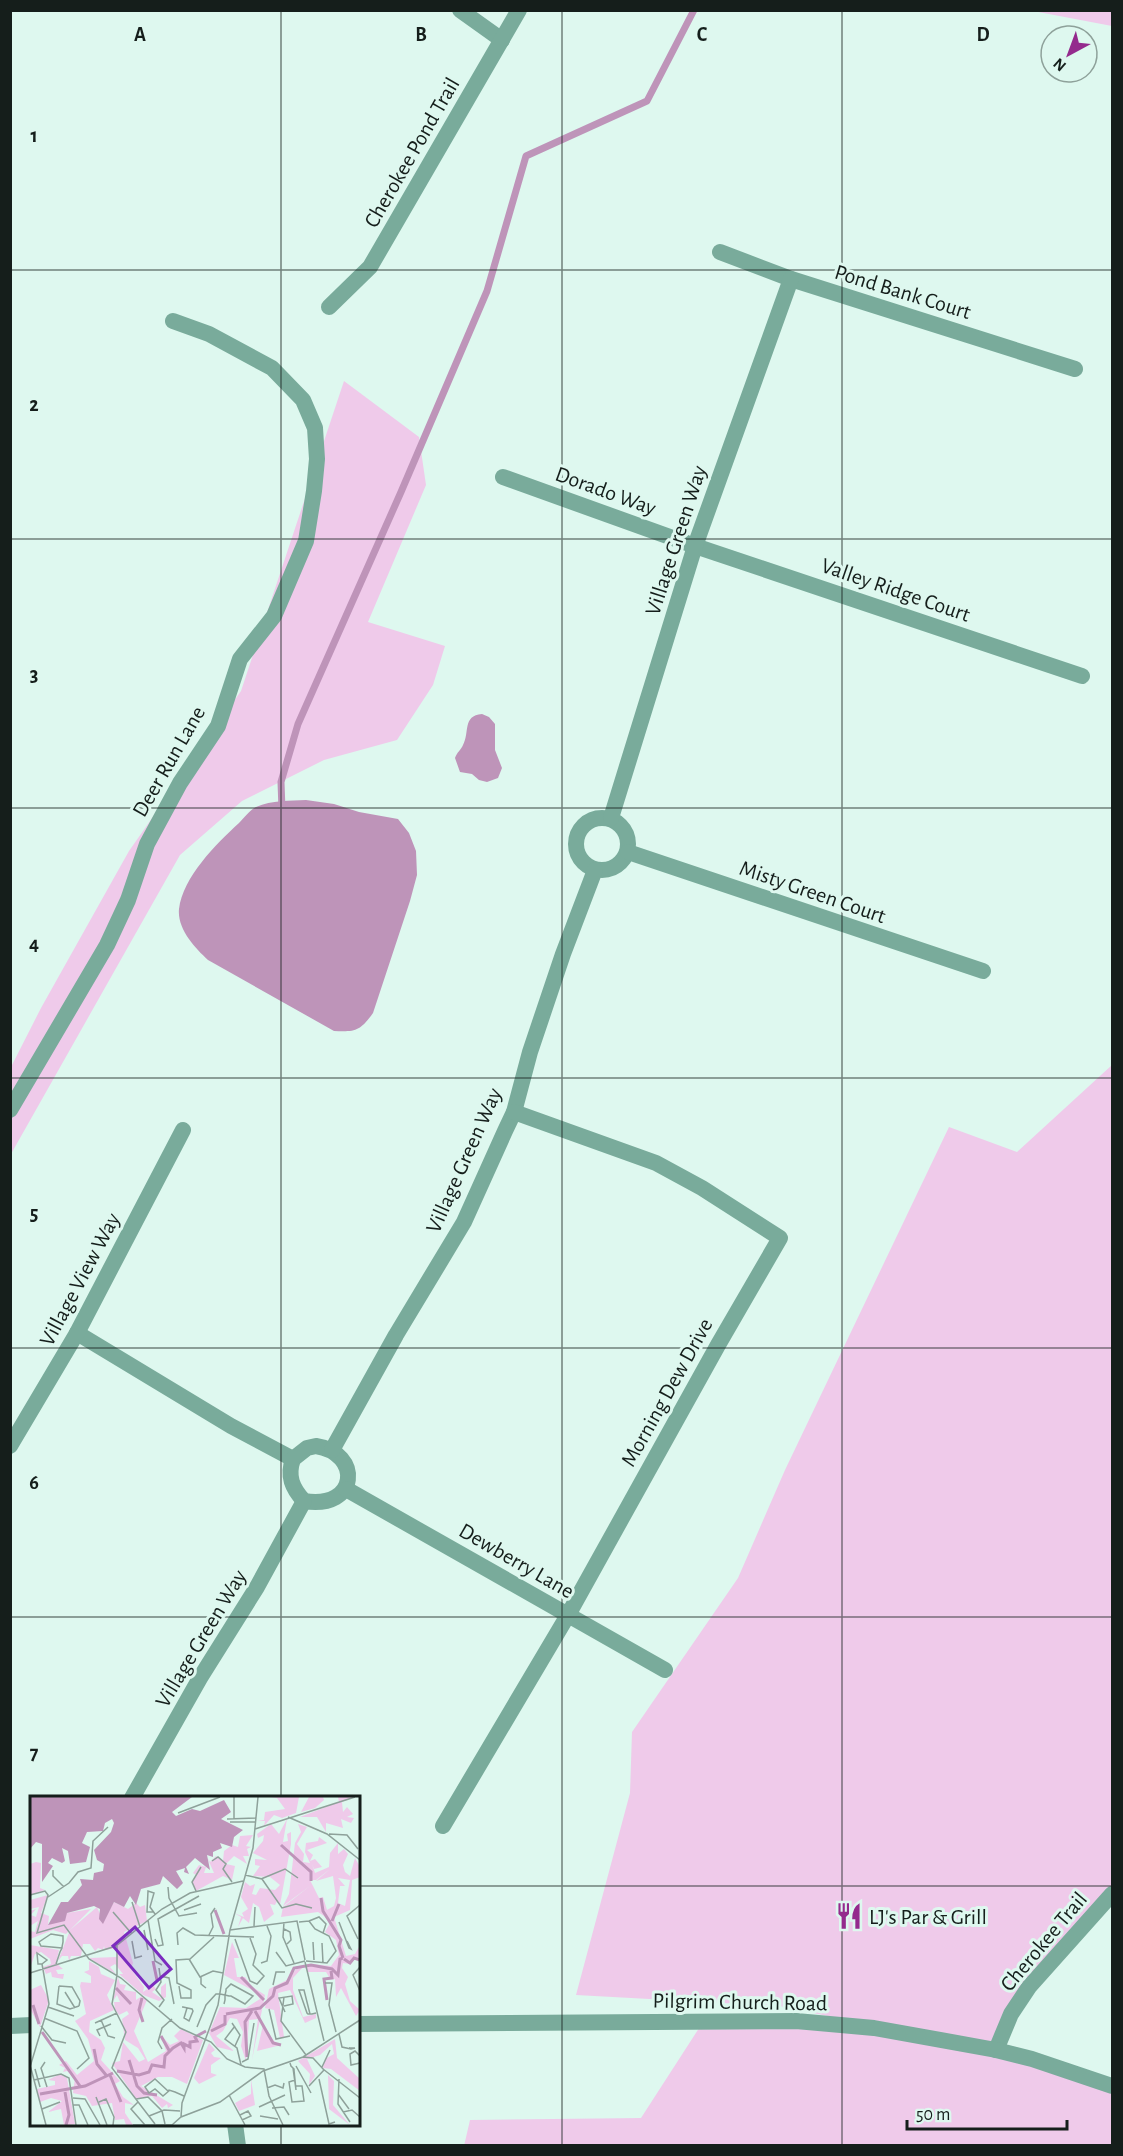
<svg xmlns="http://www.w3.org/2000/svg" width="1123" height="2156" viewBox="0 0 1123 2156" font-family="'Alegreya Sans',sans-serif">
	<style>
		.green { fill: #efcaea }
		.water { fill: #be94b9 }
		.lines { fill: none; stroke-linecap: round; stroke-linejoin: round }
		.stream { stroke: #be94b9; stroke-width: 7 }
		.minor { stroke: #79ab9b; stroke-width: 16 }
		.tertiary { stroke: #79ab9b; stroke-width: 16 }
		.grid { fill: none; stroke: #151e1b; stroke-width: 1.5; stroke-opacity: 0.55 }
		.labels { text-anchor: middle; stroke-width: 6; stroke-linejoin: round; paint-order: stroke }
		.street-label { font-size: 22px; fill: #151e1b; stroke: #def8ef }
		.poi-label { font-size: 22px; fill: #151e1b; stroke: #def8ef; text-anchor: start }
		.inset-river { fill: none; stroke: #be94b9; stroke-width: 3 }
		.inset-road { fill: none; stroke: #8ea19a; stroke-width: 1.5 }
		.view { fill: #7b2cbf; fill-opacity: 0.15; stroke: #7b2cbf; stroke-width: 3 }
		.inset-edge { fill: none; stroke: #151e1b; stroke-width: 3 }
		.grid-label { font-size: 20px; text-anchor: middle; font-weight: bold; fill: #151e1b; stroke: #def8ef; stroke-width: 6; stroke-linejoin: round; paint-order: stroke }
	</style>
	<rect width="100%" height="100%" fill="#def8ef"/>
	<g class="green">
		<polygon points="1033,11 1112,11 1112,26"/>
		<polygon points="344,381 419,437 426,485 368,622 445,646 433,685 397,740 324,760 242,801 180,855 11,1154 11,1067 41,1008 129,851 241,691"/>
		<polygon points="1112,1065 1112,1895 1029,1987 996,2050 1112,2086 1112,2145 464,2146 470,2120 641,2118 703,2022 796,2021 959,2043 779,2006 576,1995 630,1793 632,1732 738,1578 785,1470 949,1127 1017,1152"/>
	</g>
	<g class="water">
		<path d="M482 714 489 717 495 724V750L502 768 498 778 487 782 479 780 472 774 460 772 455 758C457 752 461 750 463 745 470 732 462 716 482 714Z"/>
		<path d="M306 800 334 804 359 812 398 819 409 833 416 851 417 875 410 901 373 1013C360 1031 356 1032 334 1031L208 960C195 948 177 929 179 909 183 877 216 844 239 823 244 818 250 810 256 807 272 800 290 801 306 800Z"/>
	</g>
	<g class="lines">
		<polyline class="stream" points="282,810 281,782 298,724 401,492 487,291 526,156 647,101 694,10"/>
		<g class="minor">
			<polyline points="460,10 502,40"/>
			<polyline points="720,252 791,279 1075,369"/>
			<polyline points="329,307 370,267 519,10"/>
			<polyline points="503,477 695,546 1082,676"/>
			<circle cx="602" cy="844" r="26"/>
			<polyline points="611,818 695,546 791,279"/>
			<polyline points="628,852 983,971"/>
			<polyline points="10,1110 107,945 128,900 147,844 180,783 218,726 240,659 274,616 306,541 314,491 317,459 315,428 303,400 272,368 209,334 173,321"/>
			<polyline points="77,1333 231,1426 293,1459"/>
			<polyline points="10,1446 77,1333 183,1130"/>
			<path d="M316 1446C362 1453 359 1510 304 1501 292 1488 287 1476 293 1459L307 1448Z"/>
			<polyline points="332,1450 396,1335 464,1222 505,1131 514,1112 530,1052 563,954 595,870"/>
			<polyline points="346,1489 665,1670"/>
			<polyline points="132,1798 200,1678 257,1587 304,1501"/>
			<polyline points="443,1826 568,1615 718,1345 780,1238 702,1188 656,1163 514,1112"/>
			<polyline points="996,2050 1011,2014 1029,1987 1112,1894"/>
			<polyline points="235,2124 238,2146"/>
		</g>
		<g class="tertiary">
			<polyline points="358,2024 796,2021 874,2028 996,2050 1032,2059 1112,2086"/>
			<polyline points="10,2026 32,2025"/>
		</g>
	</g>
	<path class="grid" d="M281 10V1798M562 10V2146M842 10V2146M10 270H1112M10 539H1112M10 808H1112M10 1078H1112M10 1348H1112M10 1617H1112M10 1886H32M358 1886H1112M281 2124V2146"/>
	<defs>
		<symbol id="restaurant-bare" viewBox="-9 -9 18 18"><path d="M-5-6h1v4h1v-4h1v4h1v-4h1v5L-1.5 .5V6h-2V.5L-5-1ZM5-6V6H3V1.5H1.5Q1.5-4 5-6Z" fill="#942a8d" stroke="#def8ef" stroke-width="2.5" paint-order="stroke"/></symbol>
	</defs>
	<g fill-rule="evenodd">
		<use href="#restaurant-bare" x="830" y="1897" width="38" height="38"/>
	</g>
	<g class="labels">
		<g class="street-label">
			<text transform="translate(411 152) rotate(-60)" y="8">Cherokee Pond Trail</text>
			<text transform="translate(903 291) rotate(17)" y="8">Pond Bank Court</text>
			<text transform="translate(606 490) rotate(20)" y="8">Dorado Way</text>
			<text transform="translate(675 540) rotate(-72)" y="8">Village Green Way</text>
			<text transform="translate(896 589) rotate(19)" y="8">Valley Ridge Court</text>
			<text transform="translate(168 761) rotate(-60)" y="8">Deer Run Lane</text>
			<text transform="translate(813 891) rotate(19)" y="8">Misty Green Court</text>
			<text transform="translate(463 1160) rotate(-66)" y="8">Village Green Way</text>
			<text transform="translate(79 1279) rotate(-62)" y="8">Village View Way</text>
			<text transform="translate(666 1392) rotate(-61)" y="8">Morning Dew Drive</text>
			<text transform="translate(517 1560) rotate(30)" y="8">Dewberry Lane</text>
			<text transform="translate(200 1638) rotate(-59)" y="8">Village Green Way</text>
			<text transform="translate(1043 1941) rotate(-50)" y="8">Cherokee Trail</text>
			<text transform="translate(740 2001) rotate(1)" y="8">Pilgrim Church Road</text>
		</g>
		<g class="poi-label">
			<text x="869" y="1924">LJ's Par &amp; Grill</text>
		</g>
	</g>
	<g transform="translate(30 1796)">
		<rect width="330" height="330" fill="#def8ef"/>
		<path d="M241 1H269L266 17 252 22 244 19 234 30 235 25H227L234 24 235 16 255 13 247 2ZM279 1H293L294 4 285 12 271 16ZM308 1H325L312 6 313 16 317 11 323 18 317 21 324 22 321 27 311 23 313 32 296 27V36L287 21H270L309 6ZM257 23 253 46 258 45 257 38 261 36V48L250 109 247 105 245 109 240 108 244 118 234 126 229 111 223 107 219 127 213 122 208 131 211 121 204 117 214 121 212 117 218 113 211 101 215 86 220 90 225 88 222 98 226 99 230 92 245 94 250 89 240 81 223 80 230 70 225 69V63L237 64 223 57 233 45 234 39 228 42 227 38 241 28 249 38ZM268 28 277 31 267 48 274 58 273 66 280 67 275 56 276 47 288 45 289 41 297 47 277 54 283 59 280 65 285 63 292 71 284 73 282 68 285 77 299 71 300 57 308 47V58L314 53 318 58 313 69 315 76 320 80 325 62 330 71V81L322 84 320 114 304 121 316 160 325 158 330 149V162L324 161 320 168 313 167 312 172 318 181 315 188 320 205 330 214 326 220 311 192 306 201 305 183 293 184 299 181 296 176H278L274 170 263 182V194L273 221 286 218V222L275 227 260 194 248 197 254 241 250 242 244 214 235 212 239 193 257 184 269 170 281 168 301 170 309 159 306 144 295 136 300 127 294 120 288 116 251 121 253 111 280 90 253 110 259 98 265 47 271 36ZM300 73 286 85 303 80 306 102 304 110 297 114 293 101 289 102 280 84H286ZM308 82 320 84 315 110 308 107 310 90H315ZM223 39 216 50 221 51 217 53 219 60H213L217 68 204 60 196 68 205 70 202 84 193 80 166 95 162 86 166 79 163 77 169 69 176 71 174 77H184L177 61 180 66 186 60 193 65 194 55 202 49 208 51 210 40ZM6 66 11 67 10 92 15 94 0 99V68ZM18 99 11 117 19 120 18 129 37 117 61 113 36 138 23 134 0 143V135L5 136 8 125 0 130V115L6 113 1 119 6 121 9 111 0 113V104ZM84 106 98 113 106 107 110 111 115 109 117 125 94 136 103 167 101 173 114 191 113 196 123 189 126 193 122 196 131 202V191L136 187V201L129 205 113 199 89 178H93L85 168 80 171 86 178 59 162 87 161V152L75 154 74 150 73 154 68 152 65 155 60 148H53L51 160H41L39 165 38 160H32L28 165 40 134 67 111 73 125ZM202 146 209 162H204L207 181H215L221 190 235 199 222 264 228 223 219 224 216 265 211 250 213 236 207 223 200 222 193 235 186 240 204 255 187 251 179 237 190 211 216 212 230 203 224 195 194 179ZM0 149 29 154 26 167 33 173 26 174 28 178H34L33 183 22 181 21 176 16 178 13 171 21 168 20 163 11 156 5 158 0 172ZM59 165 69 171 71 178 85 184 77 199 84 214 60 225 59 236 71 244 75 252 71 264 90 285 85 288 93 301 104 309 95 307V317L103 329H96L94 323 85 324 82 307 62 310 56 300 43 297 45 282 37 275 33 276 35 272 29 269 36 265 47 279 64 265 58 243 45 225 56 218 50 190 51 186 61 187V180L54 176 59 174ZM88 181 90 188 96 189 94 194 106 196V204L112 200 117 204 104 235 118 266 136 255 131 239 140 249 149 245 144 240 151 233 173 244 157 288 142 281H128L111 290 143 309 138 312 137 308 132 312 122 300 106 303 82 267 90 265 93 246 109 266 115 263 108 252 95 244 92 223 99 218 97 215 89 219 85 213 84 206H90L87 199 83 205ZM11 189 19 204 10 231 0 213V194ZM233 229 244 245 251 249 227 255ZM305 243 307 262 330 283V295L301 273 293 272 295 263 304 258 302 248 290 259 277 263 285 280 279 289 280 278 268 265ZM179 247 185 254 181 257 184 261 191 262 181 269V277L187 279 169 288 164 282ZM30 278 37 282 45 328 39 329H34L31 313 18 316 32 305 21 302 10 306 7 293 25 289V285L18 284ZM298 279 304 285 303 309 320 329 299 313ZM221 283 225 309 209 315 205 307 221 298Z" fill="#efcaea" fill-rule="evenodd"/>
		<path d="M0 1H162L142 16 146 20 162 13 170 15 194 4 201 16 191 23 213 34 204 41 202 51 190 47 192 52 183 56V61L177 59 180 74 165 62 156 71 159 78 154 76 155 72 146 75 153 87 147 93 133 80 130 88 111 93 106 109 100 100 94 111 84 106 73 128 69 123 70 113 64 110 37 117 35 125 18 129 31 106H38L52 89 50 83 63 84 64 77 73 75 74 68 67 64 64 54 81 36 84 27 82 23 75 27 73 35 57 36 52 47 60 51 56 66 40 68 38 55 32 52 35 65 32 67 22 62 18 67 23 70 12 86V48L6 46 0 53Z" fill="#be94b9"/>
		<path class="inset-river" d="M251 49 281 76V85M291 102 293 115 311 144 309 150 313 162M185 114 194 138M302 125 309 108M314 163 320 167 324 162 330 164M123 165 127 184M211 181 234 204M86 192 101 208M112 202 109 214 113 226M297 204 294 183 302 182 301 175M3 209 9 228M225 215 243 247 251 249M196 218 230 212 243 200 245 192 257 187 264 172 281 169 302 173 308 179 310 163 313 162M181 235 195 228V219M12 236 50 290M131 240 140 256M64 253 67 268 76 279M217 261 215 226 222 215M99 264 107 290 114 297 127 299M87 275 109 279 119 276 122 269 134 271 135 260 143 252 151 247 154 252V248L160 251V246L167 245 165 241 176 235M80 279 91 306M35 296 39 319 36 329M10 298 55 290 83 277"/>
		<path class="inset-road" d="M204 1V23M148 17 190 1M258 21 297 38 330 64M197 23 226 22M200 26H226M225 33 325 1M299 38 317 39 328 53M182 65 188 61 196 68 193 73 202 86M23 74V80L34 91M215 79 232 83 252 112 266 108 282 112M231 83 255 73 268 82M138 91 139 102 149 120 167 117M166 95 162 86 171 71M0 99 15 95 18 99 7 137 34 129 59 163 91 182 150 232 181 246 197 263 215 271 234 273 239 300 253 329M18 101 39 87 48 76 61 72 63 45 78 31M102 106 110 131M154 114 171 108M83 116 102 138M123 116H117L118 95 124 97 120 111 125 118M118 124 125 165 132 169M279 125 289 121 296 128 293 137M254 126 253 141 264 167M269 126 279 125 285 133 299 140 306 155 297 167 276 165M309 126 319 152 321 153 317 145M224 130 225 111M254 133 260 136 261 144 257 148M114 134 118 154M200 134 267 125 275 164M179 139 183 131 181 118 185 112M125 143 128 150 133 149 128 123 169 100M205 143 220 185 227 188 234 180 223 169 226 158 220 142M328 143 317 120 330 109M102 145 105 162 112 160M283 146 284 164M292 147 293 167M148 149 147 137 153 132 165 139 224 141M246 156 256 170 275 165M159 163 170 181 183 175 193 177M275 166 294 245M231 167 237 165 241 140 237 130M26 168 30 156 32 152V151L33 146V140L21 138 9 146 11 150 32 152M330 171 323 179 330 195M0 177 86 150 132 113 160 97 213 85M87 179 82 208 96 236 82 272 125 328M87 179V150M130 180 139 182 144 208M171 181V188L176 192 172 189M295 187H302L299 209 306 236M243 189 246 176H255M29 190 27 208 40 213 49 210M29 190 42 191 50 205 49 210M149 190 151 202H161V194L147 187 146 164 160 163 184 141M35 196 45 212M254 201 251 225 276 259M254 210 263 208 262 200 249 202 255 216M18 211 44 220M129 211 134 204 126 194 131 186 129 172M152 211H153L162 213 163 215 159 225 154 222 157 212M239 213 246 243 260 240M280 218 274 194H269L277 217 278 218H282L286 217M14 222 47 235 59 262 47 273M71 224 78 240 85 242M65 227 87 217M202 227 210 239 205 250M11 230 22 244 36 247M205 230 195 243 207 252 211 269M167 231 176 209 186 198H190L195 199 199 200H201L215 208 223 200 201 188 196 193V195L195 199V204L194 208M309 238 312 251 321 253 325 252H319M70 240 67 234 81 228M132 253 128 246 132 232 142 223M330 260 325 255 320 258 321 269 330 267M273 261 283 262 294 274 279 290M15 266 11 272 17 291M212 266 218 263 224 227M260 267 261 270 264 273V274L266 294 263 272M0 269 16 329M266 270 281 297M0 271 19 208 12 168 17 164 7 157 8 168H12M292 271 300 254M5 273 10 291M293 273 330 302M289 283 299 328 305 326M309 283 308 308 320 326M4 284 31 278 39 282 46 329M265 284 259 286 262 306 274 305 272 290H265M237 292 245 289 253 292 254 287M140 294 133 300 125 293 119 297 115 291 125 283 138 295 139 294 145 296 154 300M308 298 319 313M199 299 215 329M66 301 77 329M43 302 55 303 70 329M106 303 118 301 132 315 135 328M69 306 76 303 84 321 83 329M108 306 101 313 115 329M43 309H49L58 329M229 311 255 299M242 312 254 311 259 319M12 313 30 306M313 316 322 314 330 321M210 319 218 315 221 320 212 324M119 320 134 314 150 315M230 320 248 323M151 321 152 307 188 209 200 134 223 52 228 1M103 329H143M142 329 151 321 190 306 233 275 273 261 330 224"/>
		<path class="view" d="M105 131 141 173 119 192 83 150Z"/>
		<rect width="330" height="330" class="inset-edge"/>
	</g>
	<g class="grid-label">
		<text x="140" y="41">A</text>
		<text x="421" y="41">B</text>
		<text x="702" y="41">C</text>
		<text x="983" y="41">D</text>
		<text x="34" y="142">1</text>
		<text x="34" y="411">2</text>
		<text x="34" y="681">3</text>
		<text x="34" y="950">4</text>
		<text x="34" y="1220">5</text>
		<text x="34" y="1489">6</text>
		<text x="34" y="1759">7</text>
	</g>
	<rect width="1123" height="2156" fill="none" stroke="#151e1b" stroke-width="24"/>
	<g transform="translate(1069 54) rotate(221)"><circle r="28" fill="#def8ef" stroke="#8ea19a" stroke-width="1.5"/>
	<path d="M0-4.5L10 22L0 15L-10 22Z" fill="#942a8d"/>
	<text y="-9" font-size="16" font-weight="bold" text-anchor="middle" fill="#151e1b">N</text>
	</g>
	<path d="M907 2120v9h160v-9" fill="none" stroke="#151e1b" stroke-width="3"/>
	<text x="916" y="2120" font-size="18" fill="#151e1b" stroke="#def8ef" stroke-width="4.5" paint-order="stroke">50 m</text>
</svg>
